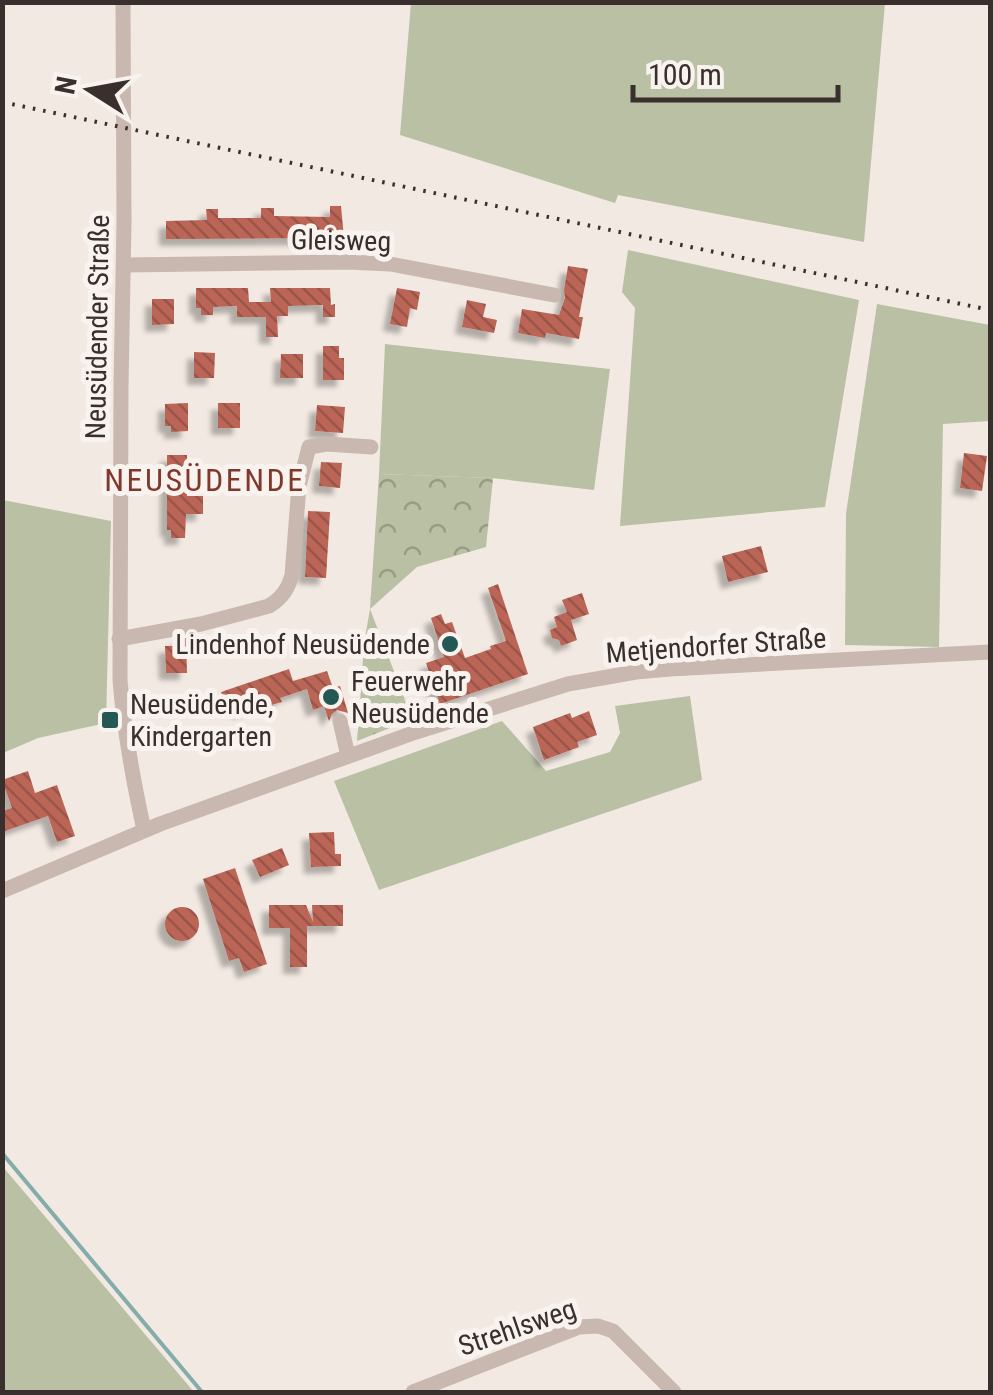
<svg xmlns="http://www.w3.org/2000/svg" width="993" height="1395" viewBox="0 0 993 1395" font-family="'Roboto Condensed',sans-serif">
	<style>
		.grass { fill: #b9c0a3 }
		.forest { fill: url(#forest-crowns) }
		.park { fill: url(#park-dots) }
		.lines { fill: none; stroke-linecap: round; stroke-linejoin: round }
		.stream { stroke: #84acaa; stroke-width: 4 }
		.building { fill: url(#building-back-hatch); filter: url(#shadow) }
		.minor { stroke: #c9b8af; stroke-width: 15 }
		.rail { stroke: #392f2c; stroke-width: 4; stroke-dasharray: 2.5 8; stroke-linecap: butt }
		.poi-dot { fill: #255755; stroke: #f9f3ef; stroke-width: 4 }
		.labels { text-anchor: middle; stroke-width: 10; stroke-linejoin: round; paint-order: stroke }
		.street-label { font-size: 28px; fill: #392f2c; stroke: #f9f3ef }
		.poi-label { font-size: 28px; fill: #392f2c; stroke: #f9f3ef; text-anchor: start }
		.quarter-label { font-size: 32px; letter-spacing: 2.5px; fill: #80382d; stroke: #f9f3ef }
	</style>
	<defs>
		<pattern id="forest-crowns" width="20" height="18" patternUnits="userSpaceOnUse" patternTransform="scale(2.5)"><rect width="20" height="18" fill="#b9c0a3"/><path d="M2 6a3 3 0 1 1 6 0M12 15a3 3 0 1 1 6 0" fill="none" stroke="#979c85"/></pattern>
		<pattern id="park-dots" width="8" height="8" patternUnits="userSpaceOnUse" patternTransform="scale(2.5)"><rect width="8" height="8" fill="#b9c0a3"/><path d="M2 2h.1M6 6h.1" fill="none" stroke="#979c85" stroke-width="1.8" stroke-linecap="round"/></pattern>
		<pattern id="building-back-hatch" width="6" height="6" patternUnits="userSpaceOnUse" patternTransform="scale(2.5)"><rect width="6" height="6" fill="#bb6557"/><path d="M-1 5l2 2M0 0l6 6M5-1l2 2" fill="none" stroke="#995448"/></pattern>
		<filter id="shadow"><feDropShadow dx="-7" dy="7" stdDeviation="2.5" flood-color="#0004"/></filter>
	</defs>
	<rect width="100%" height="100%" fill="#f2e9e2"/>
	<g class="grass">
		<polygon points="411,3 885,3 864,242 618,195 615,203 400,135"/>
		<polygon points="628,250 859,300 825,507 620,526 635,308 622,292"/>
		<polygon points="877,304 990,325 990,421 943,424 939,647 845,645 846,514"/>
		<polygon points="385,344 610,369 594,490 492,478 379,474"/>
		<polygon points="3,500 111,521 106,723 38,738 3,753"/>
		<polygon points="370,609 405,700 359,717 364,644"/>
		<polygon points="690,696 702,780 379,890 334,781 502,721 546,771 610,752 620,733 615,706"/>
		<polygon points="2,1167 3,1167 194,1392 3,1392"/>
	</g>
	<polygon class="forest" points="379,474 493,478 486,547 417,567 370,609"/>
	<polygon class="park" points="405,700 415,726 405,722 357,741 359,717"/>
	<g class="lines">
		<polyline class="stream" points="2,1153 202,1392"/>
	</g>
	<g class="building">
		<polygon points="330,206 341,206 344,238 166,239 166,221 207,220 206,209 218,209 218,218 261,218 261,208 274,208 274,216 330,217"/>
		<polygon points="568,266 588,269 579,317 583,317 579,339 546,333 545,338 518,333 522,309 559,315 565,298 564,290"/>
		<polygon points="196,288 248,288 249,302 271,302 270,288 330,288 331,305 335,304 335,317 323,317 323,305 288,306 288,316 277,316 278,337 266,337 266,317 237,317 237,306 213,307 213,315 201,315 201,308 196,308"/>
		<polygon points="397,288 420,292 417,310 410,308 407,327 390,324"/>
		<polygon points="152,299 174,299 174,324 152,325"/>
		<polygon points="467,300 486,304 483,317 497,320 494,333 462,327"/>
		<polygon points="323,346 339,346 339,358 344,358 344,380 323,380"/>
		<polygon points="194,352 215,353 214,378 194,378"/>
		<polygon points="281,354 303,354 303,378 280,378"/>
		<polygon points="188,403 188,431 171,432 171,426 165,426 165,404"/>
		<rect x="218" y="403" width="22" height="25"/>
		<polygon points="317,405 345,407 343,433 315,431"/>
		<polygon points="964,453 987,456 982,491 960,488"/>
		<polygon points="167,455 187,455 187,496 203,496 203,514 186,514 185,538 171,538 171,530 167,530"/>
		<polygon points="321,462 342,463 340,488 319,486"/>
		<polygon points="308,511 330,512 326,578 305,577"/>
		<polygon points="761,546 768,572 728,582 722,556"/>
		<polygon points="498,584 528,674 440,704 426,663 444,657 431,618 441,614 445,624 452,622 465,658 491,649 490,646 506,641 488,588"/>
		<polygon points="582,593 589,614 571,620 577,640 561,646 559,640 552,638 550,630 557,627 554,617 567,612 562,600"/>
		<polygon points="186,638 187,673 166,673 165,646 175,646 175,640"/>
		<polygon points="289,669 293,681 327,671 333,688 340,686 348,713 337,710 332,714 329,721 324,706 313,710 307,689 280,698 282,702 271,705 270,702 239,712 236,702 226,706 221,692"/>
		<polygon points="589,711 597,735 577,742 579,747 544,760 533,727 570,713 572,718"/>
		<polygon points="28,771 35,793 57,785 75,836 57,842 48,816 2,832 2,811 12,808 2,780"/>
		<polygon points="334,832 335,854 341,854 341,866 311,867 309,833"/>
		<polygon points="282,848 289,865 260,877 252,860"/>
		<polygon points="235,868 267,964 244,972 239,958 229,961 203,879"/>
		<polygon points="269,905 306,905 313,922 312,905 343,905 343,926 307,926 307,967 290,967 290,928 269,928"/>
		<circle cx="182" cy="924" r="17"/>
	</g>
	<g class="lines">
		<g class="minor">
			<path d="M123 2 124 222 121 386 120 680C124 731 133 780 144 830"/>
			<polyline points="124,265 348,262 390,264 554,295"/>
			<path d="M119 639 201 624 269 606C282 598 288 589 292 575L299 486 309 447 327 444 371 447"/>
			<polyline points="340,721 348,756"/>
			<polyline points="2,891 160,824 416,732 568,684 636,672 670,669 990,652"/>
			<polyline points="413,1392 579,1327 598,1326 613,1331 674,1392"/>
		</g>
		<polyline class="rail" points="2,102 990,310"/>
	</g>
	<g class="poi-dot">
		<circle cx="450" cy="644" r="10"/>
		<circle cx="331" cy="697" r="10"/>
		<rect x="100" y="710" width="20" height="20" rx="5"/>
	</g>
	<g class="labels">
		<g class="street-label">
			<text transform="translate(341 240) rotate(1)" y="10">Gleisweg</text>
			<text transform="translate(97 327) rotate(-89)" y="10">Neusüdender Straße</text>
			<text transform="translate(716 645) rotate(-4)" y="10">Metjendorfer Straße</text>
			<text transform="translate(517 1327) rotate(-19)" y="10">Strehlsweg</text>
		</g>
		<g class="poi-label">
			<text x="430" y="654" text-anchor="end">Lindenhof Neusüdende</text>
			<text x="351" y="691">Feuerwehr<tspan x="351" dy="32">Neusüdende</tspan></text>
			<text x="130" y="714">Neusüdende,<tspan x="130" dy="32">Kindergarten</tspan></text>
		</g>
		<g class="quarter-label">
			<text x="205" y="491">NEUSÜDENDE</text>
		</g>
	</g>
	<rect width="993" height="1395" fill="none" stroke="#392f2c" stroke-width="10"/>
	<g transform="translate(90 90) rotate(281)" stroke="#f9f3ef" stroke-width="8" paint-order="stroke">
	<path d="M0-8L18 38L0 25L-18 38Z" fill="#392f2c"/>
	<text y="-15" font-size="28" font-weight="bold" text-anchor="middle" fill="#392f2c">N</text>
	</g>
	<path d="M633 85v15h205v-15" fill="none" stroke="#392f2c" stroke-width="5"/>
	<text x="648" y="85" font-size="30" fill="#392f2c" stroke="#f9f3ef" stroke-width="8" paint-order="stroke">100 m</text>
</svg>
